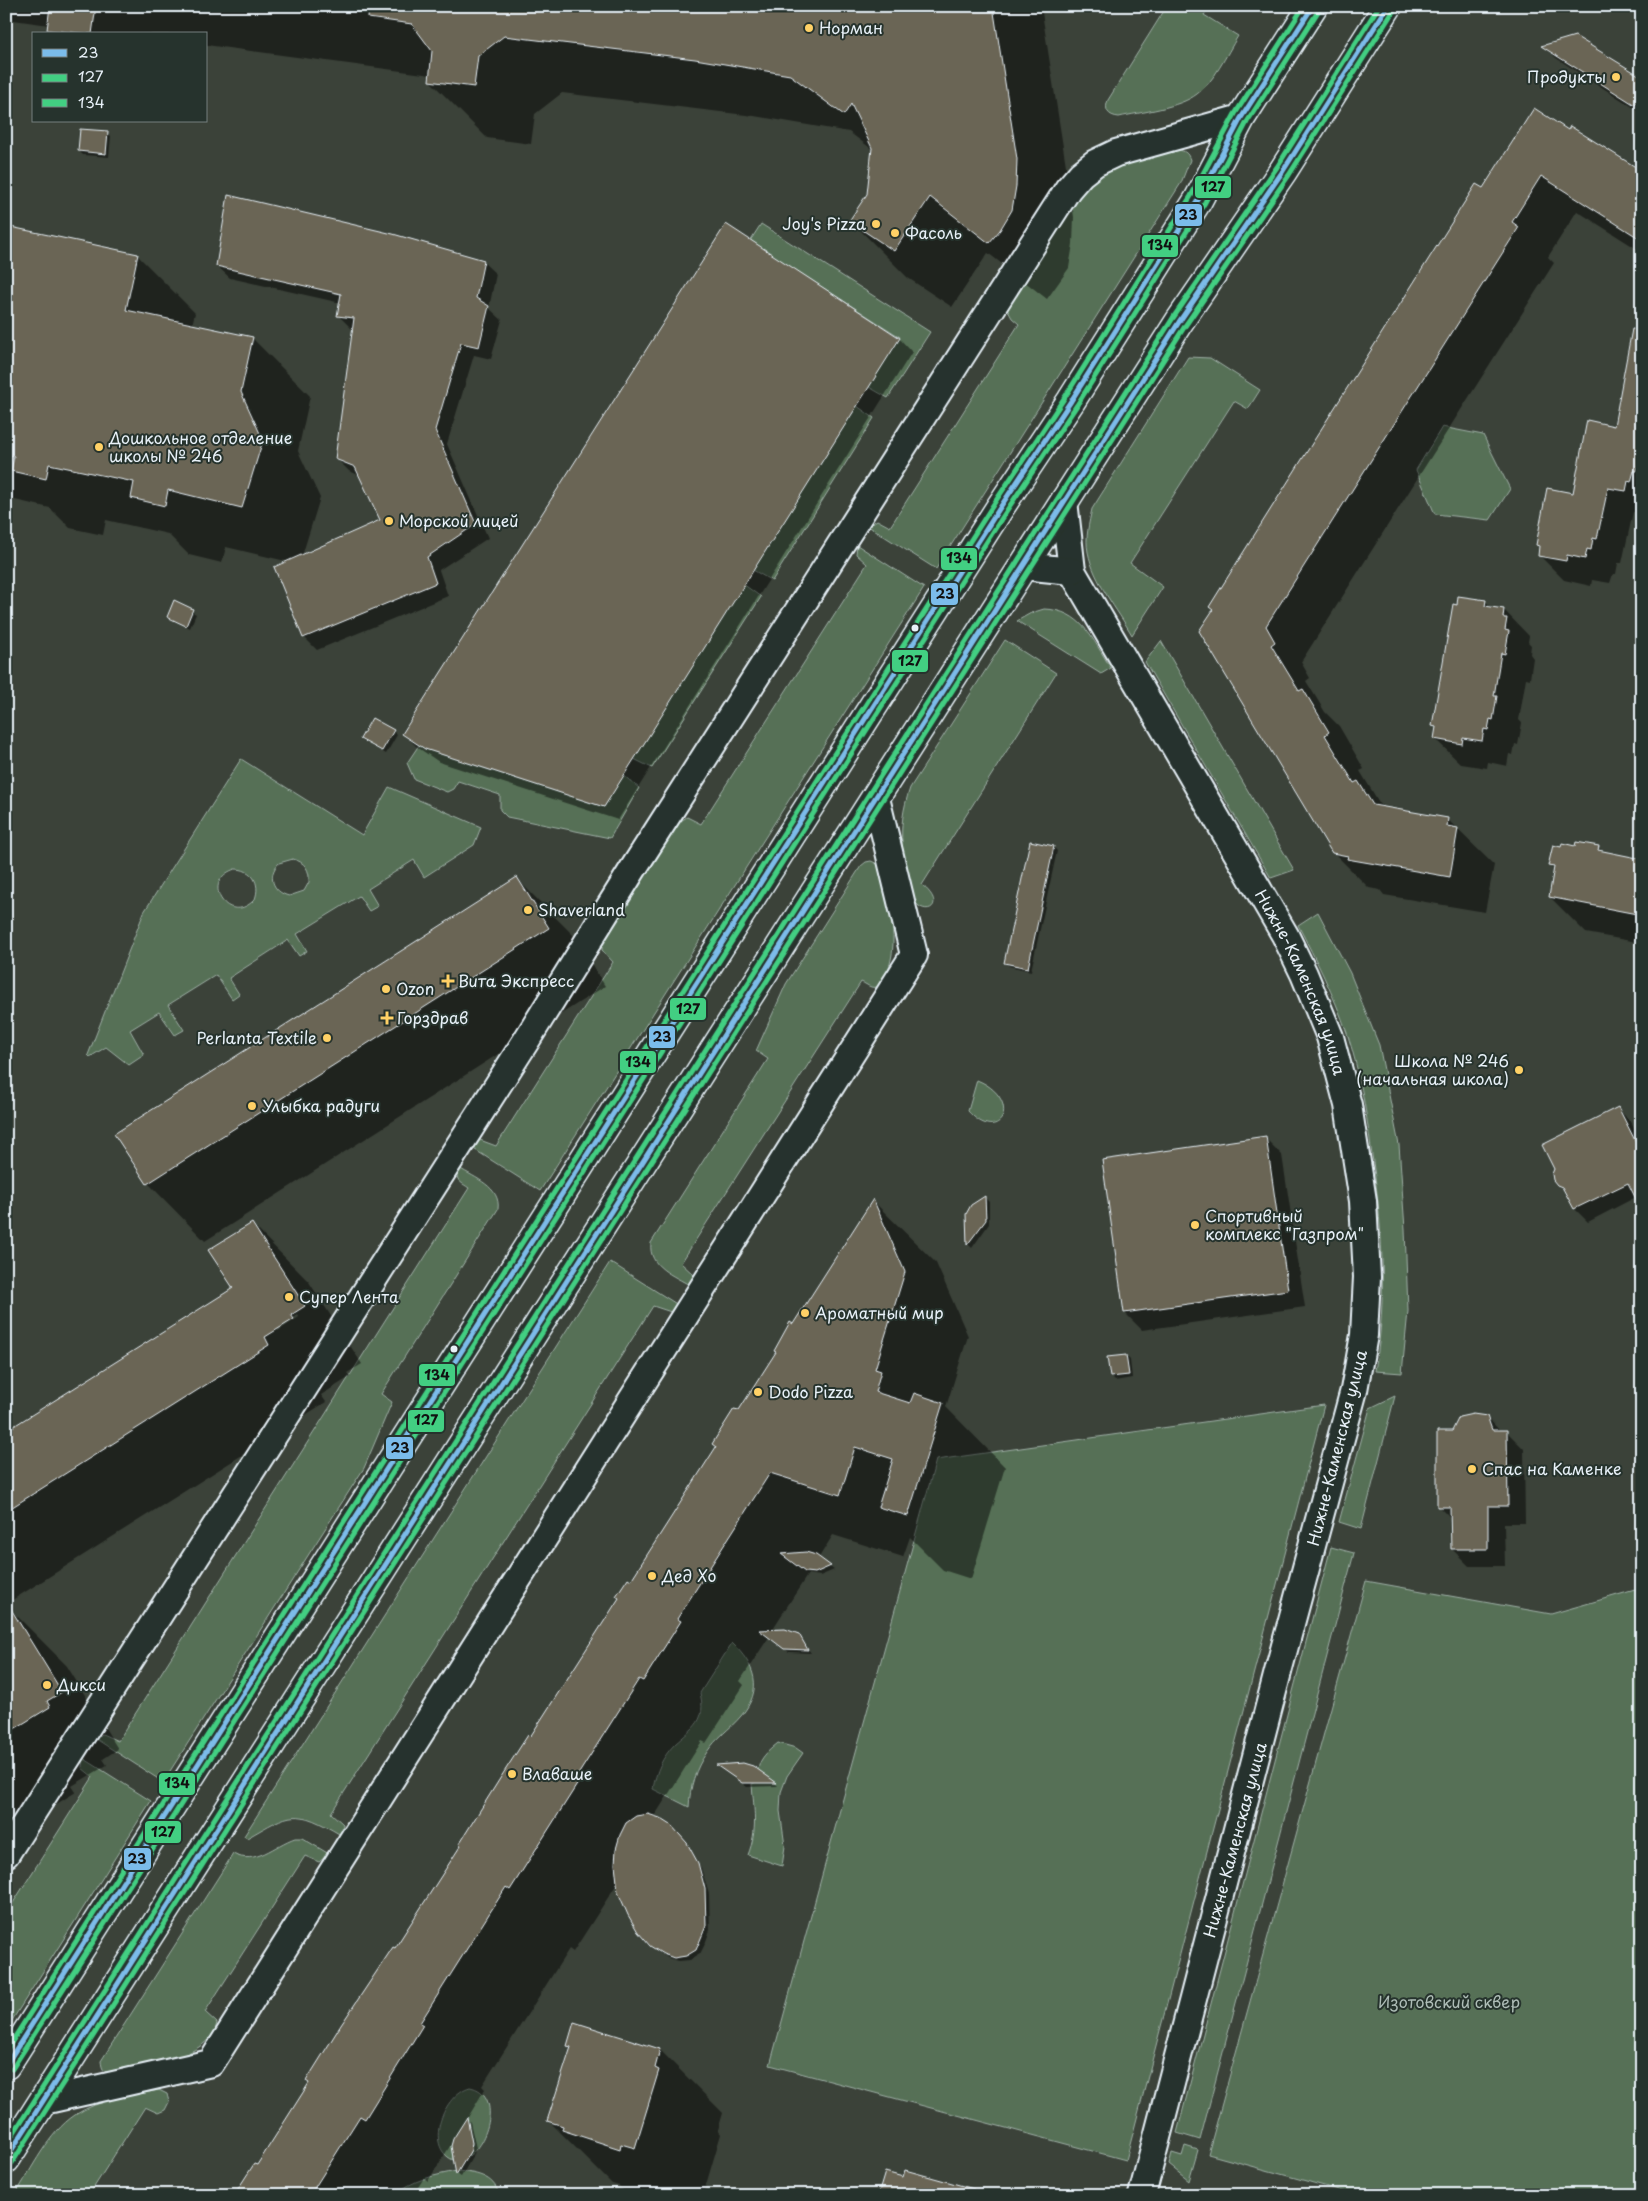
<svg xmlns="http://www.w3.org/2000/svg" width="1648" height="2201" viewBox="0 0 1648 2201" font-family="'Playpen Sans',sans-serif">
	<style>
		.green { fill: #567056; stroke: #9fb0a7; fill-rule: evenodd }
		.shadow { fill: #0007; fill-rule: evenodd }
		.building { fill: #6b6554; stroke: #e8f1f8 }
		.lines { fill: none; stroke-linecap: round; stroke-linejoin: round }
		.street-casing { stroke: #e8f1f8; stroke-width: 30 }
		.secondary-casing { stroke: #e8f1f8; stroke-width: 31 }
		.street { stroke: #26332d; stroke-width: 26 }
		.secondary { stroke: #26332d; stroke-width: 28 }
		.bus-1-casing { stroke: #26332d; stroke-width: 9 }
		.bus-2-casing { stroke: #26332d; stroke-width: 9 }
		.bus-3-casing { stroke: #26332d; stroke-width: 9 }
		.bus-1 { stroke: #7bbcea; stroke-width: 5 }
		.bus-2 { stroke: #42cf82; stroke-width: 5 }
		.bus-3 { stroke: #42cf82; stroke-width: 5 }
		.poi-dot { fill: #ffd166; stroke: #26332d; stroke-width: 2 }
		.bus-dot { fill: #e8f1f8; stroke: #26332d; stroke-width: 2 }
		.labels { text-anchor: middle; stroke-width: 4; stroke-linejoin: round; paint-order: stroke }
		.poi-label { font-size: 16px; fill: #e8f1f8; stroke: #26332d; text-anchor: start }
		.street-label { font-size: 16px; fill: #e8f1f8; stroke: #26332d }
		.park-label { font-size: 16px; fill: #aebdb7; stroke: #26332d }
		.line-badge { stroke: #26332d; stroke-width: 2 }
		.pale-badge-label { font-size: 14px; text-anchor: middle; font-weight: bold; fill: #111 }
	</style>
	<rect width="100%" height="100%" fill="#3b4239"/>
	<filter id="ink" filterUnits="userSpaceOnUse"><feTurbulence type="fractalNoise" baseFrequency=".02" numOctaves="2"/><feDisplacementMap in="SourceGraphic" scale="10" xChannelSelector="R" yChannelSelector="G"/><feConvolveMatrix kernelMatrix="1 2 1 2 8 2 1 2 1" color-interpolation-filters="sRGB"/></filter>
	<g filter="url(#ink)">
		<g class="green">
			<path d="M1167 6H1209L1204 15 1238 36C1226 55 1215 81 1197 94 1179 108 1141 112 1119 117 1108 116 1104 110 1108 100Z"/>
			<path d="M1178 150C1185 151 1188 153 1190 160L1181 183 936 569 868 526 877 520 890 527 1019 324 1012 318 1007 309 1081 192 1098 177 1119 166Z"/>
			<polygon points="761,224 930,332 888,398 869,387 900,337 750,241"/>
			<path d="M1188 357 1210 358 1260 390 1248 409 1234 401 1130 563 1163 587 1132 635C1117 609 1094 582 1088 552 1085 538 1089 523 1092 509Z"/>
			<polygon points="857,406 874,418 772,581 753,570"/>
			<polygon points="1442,427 1483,435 1510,489 1490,520 1435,514 1416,470"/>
			<polygon points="857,545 924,588 540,1191 472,1148 475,1143 480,1140 496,1146 613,962 602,950 602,942 679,822 687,817 701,824 867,564 856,554"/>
			<polygon points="743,584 761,597 652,768 634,759"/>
			<path d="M1044 609C1082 610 1092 639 1111 668L1101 674 1017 621 1031 613Z"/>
			<path d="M1005 640 1056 673 922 885C949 907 923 918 913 899 903 854 895 833 910 788Z"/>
			<polygon points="1161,641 1294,870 1271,878 1145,662"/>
			<polygon points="419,745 425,749 604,807 623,775 639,788 610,838 507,817 500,810 500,795 458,781 453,789 447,792 414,779 407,763"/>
			<path d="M241 759 362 835 389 787 481 827 474 845 424 877 414 860 368 889 378 906 369 911 359 896 297 934 307 951 299 956 288 940 229 978 239 994 232 999 216 975 168 1005 184 1030 175 1035 159 1012 130 1030 144 1055 129 1065 106 1047 90 1057 88 1055 144 912ZM293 859C305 862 310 870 309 882L304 891 289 896C272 892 267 875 279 863ZM235 869C252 869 261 883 255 899 229 928 198 881 235 869Z"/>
			<path d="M871 861 878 864 881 869C888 904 902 942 885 977 883 983 879 989 871 987 868 986 864 983 861 982L681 1263 694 1275 691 1286C673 1275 648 1267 651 1243L768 1059 756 1051 786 984 861 866 866 862Z"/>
			<path d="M1318 912 1350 973 1379 1045 1399 1145 1405 1229 1408 1311 1402 1373 1375 1371C1388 1296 1382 1222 1371 1148 1366 1109 1359 1069 1347 1033 1334 995 1316 960 1298 925Z"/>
			<path d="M977 1080C1024 1099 1001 1148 968 1111Z"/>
			<path d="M459 1168C475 1178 501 1187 498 1209L381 1394 392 1402 364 1468 163 1782 96 1739 102 1734 118 1741 469 1188C462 1183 457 1182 456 1172Z"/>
			<path d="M610 1262 678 1305 671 1312 653 1306 331 1813 343 1824 341 1835C295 1808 292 1812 247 1838L244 1836Z"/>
			<polygon points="1395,1396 1361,1529 1339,1522 1370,1408"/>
			<polygon points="1324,1405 1126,2160 770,2065 936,1460"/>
			<polygon points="1331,1547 1354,1553 1200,2140 1177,2133"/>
			<polygon points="1366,1581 1551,1614 1642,1588 1642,2195 1357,2195 1208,2154"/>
			<path d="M732 1643C755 1665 764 1689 741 1716 730 1729 716 1738 707 1752 695 1769 690 1787 689 1807L653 1789C656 1772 662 1757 675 1744 694 1727 707 1721 700 1693Z"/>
			<path d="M778 1743 796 1748 803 1753 787 1776 781 1792 780 1811 785 1846 782 1866 748 1855C758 1829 754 1811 752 1784L757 1782C757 1762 762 1756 778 1743Z"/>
			<polygon points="83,1758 151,1801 6,2030 6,1914 93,1777 82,1768"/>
			<path d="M295 1838H302L329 1854 319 1862 305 1856 205 2012 217 2023C212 2058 138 2068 111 2074 103 2072 102 2069 101 2061L233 1854C256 1866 274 1845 295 1838Z"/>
			<path d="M470 2087C503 2093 488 2145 467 2157 472 2149 474 2140 468 2132L460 2131C450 2139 452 2148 453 2160 423 2146 444 2094 470 2087Z"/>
			<path d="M159 2090 167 2094 169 2102 165 2110 158 2113 145 2107 89 2195H15C32 2169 48 2133 75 2115 99 2099 131 2096 159 2090Z"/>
			<polygon points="1185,2146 1198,2150 1189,2181 1169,2165 1172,2153 1182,2156"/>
			<path d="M457 2171C475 2173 494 2175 499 2195H394C412 2180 435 2175 457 2171Z"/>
		</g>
		<g class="shadow">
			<polygon points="6,6 1041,6 1074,217 1073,244 1069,268 1047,299 988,253 952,307 908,278 851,221 868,195 873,150 849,132 754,116 562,93 535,114 531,144 487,138 430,81 431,75 206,45 206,34 52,34 48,29 49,25 6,19"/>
			<polygon points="1544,46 1642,79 1642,113 1556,58"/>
			<polygon points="1568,132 1642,173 1642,252 1577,211 1548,257 1554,263 1301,662 1310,678 1306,681 1325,712 1339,726 1364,769 1360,771 1380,804 1384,808 1447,819 1494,865 1485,912 1384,895 1380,890 1369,888 1333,852 1201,631 1483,190"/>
			<polygon points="107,133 111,136 109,157 83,155 79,151"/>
			<polygon points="6,228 138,256 195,313 192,325 252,338 310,396 298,451 320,498 302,556 382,521 361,476 349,471 336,458 354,329 351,328 338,315 341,303 230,278 217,266 483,262 496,274 489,308 502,320 491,359 474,355 447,444 488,538 439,570 448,596 317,650 304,637 290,562 226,547 222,563 189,555 168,534 106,520 103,535 70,528 50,508 6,498"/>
			<polygon points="899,338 912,352 618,820 439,762 417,747 404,734"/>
			<polygon points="1642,346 1642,514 1633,512 1622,563 1618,563 1616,574 1613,574 1610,583 1592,580 1591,586 1564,580 1539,555 1540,548 1537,545 1574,494 1615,427"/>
			<polygon points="175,602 196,614 190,628 168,617"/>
			<polygon points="1486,602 1492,608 1504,610 1529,636 1528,642 1531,645 1530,654 1533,658 1530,679 1526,678 1519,720 1522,723 1518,745 1515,744 1513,755 1509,754 1507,766 1488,762 1487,768 1461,764 1435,739 1437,729 1434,726"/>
			<polygon points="393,731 397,735 386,754 362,739"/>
			<polygon points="1053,847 1057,851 1031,971 1009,966 1005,962"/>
			<polygon points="1576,847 1598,847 1603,853 1641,860 1642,856 1642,943 1586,933 1550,897 1555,871 1550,866"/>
			<polygon points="517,879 574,936 605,986 205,1241 148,1183"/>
			<polygon points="1618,1109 1631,1122 1635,1131 1642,1113 1642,1208 1636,1197 1588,1222 1575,1209 1567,1193 1558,1184"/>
			<polygon points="1265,1138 1282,1155 1305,1307 1142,1330 1125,1313"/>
			<polygon points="985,1198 989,1202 989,1224 972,1248 968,1244 966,1219 969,1210"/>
			<polygon points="873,1201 936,1263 968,1336 946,1407 1005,1467 971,1579 943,1570 910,1537 903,1557 833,1535 818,1559 834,1570 820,1576 808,1574 772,1630 798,1636 811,1653 789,1652 769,1637 740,1681 744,1685 706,1743 702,1741 654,1817 683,1839 701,1868 709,1894 710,1930 705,1944 700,1954 690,1960 679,1961 668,1958 656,1950 651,1946 618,1882 573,1952 569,1949 482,2086 485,2089 467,2119 470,2122 476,2148 474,2154 461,2177 457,2174 452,2143 428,2181 424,2178 413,2195 236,2195 257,2167"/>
			<path d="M252 1224 309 1282 362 1364 347 1373 350 1377 321 1395 326 1402 6 1604V1433L234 1289ZM298 1315 299 1317 278 1331V1328Z"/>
			<polygon points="1126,1356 1130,1360 1132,1378 1115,1381 1111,1377"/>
			<polygon points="1487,1417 1501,1432 1507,1432 1524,1449 1525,1523 1504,1523 1505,1566 1469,1566 1452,1549 1452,1519 1439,1506 1453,1432"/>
			<polygon points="10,1609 67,1666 118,1749 103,1759 107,1765 72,1786 76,1792 6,1835 6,1611"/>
			<polygon points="747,1765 776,1784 778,1786 747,1787 718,1766"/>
			<polygon points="568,2045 660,2050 723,2113 718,2130 721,2134 703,2195 626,2193 619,2186 612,2184 549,2121 572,2049"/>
			<polygon points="906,2171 988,2195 880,2195 904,2178"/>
		</g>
		<g class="building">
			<polygon points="50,6 96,6 92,34 47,30"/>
			<polygon points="369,6 993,6 1017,159 1016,186 1012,210 1000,230 989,243 930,197 894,251 849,221 867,194 872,148 851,104 844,115 790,75 695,59 504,36 478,56 474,87 429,81 432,51 412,24 368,18"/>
			<polygon points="1575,36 1642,77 1642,94 1635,105 1541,46"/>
			<polygon points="1534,108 1568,130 1570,126 1642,171 1642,240 1541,176 1512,222 1519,227 1266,626 1275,642 1271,645 1299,691 1303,689 1329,732 1325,735 1354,783 1358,781 1373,805 1448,818 1447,826 1458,828 1450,877 1347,859 1348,856 1332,853 1199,631 1213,610 1209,607 1224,583 1476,184 1483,188"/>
			<polygon points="80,129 108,131 106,154 78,151"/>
			<polygon points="228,195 393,234 484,260 476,298 489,306 479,347 461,343 435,430 476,524 427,557 436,583 303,638 274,567 380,520 355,467 335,459 354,318 337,316 341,294 216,266"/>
			<polygon points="726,224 900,338 604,807 425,749 402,734"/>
			<polygon points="6,226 138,254 126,310 253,337 241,392 263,440 242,508 168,490 165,506 131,498 134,482 49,464 46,479 11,471 14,456 6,454"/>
			<polygon points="1632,329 1642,330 1642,448 1637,471 1634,471 1631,482 1628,481 1626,491 1608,488 1597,539 1593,538 1591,550 1587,549 1585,559 1567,555 1566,561 1538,556 1539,546 1536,545 1547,488 1573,493 1587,420 1614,426"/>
			<polygon points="1458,596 1486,600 1485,606 1504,609 1503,618 1507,618 1505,630 1509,631 1505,654 1501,653 1494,696 1497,696 1493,720 1490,719 1488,730 1484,729 1482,741 1463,738 1462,744 1434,739 1436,727 1432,726 1453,604 1457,605"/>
			<polygon points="174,600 193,609 186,626 167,617"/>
			<polygon points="372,718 394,730 382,751 360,739"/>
			<polygon points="1030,841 1054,846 1028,968 1004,963"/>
			<polygon points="1576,842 1599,846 1598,850 1642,859 1642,915 1549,897 1554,867 1548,866 1553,845 1561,847 1562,843 1575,846"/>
			<polygon points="517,877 549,928 147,1184 114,1134"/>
			<polygon points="1618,1107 1642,1154 1642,1211 1628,1183 1574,1209 1562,1187 1557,1185 1553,1180 1552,1174 1554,1169 1542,1145"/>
			<polygon points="1266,1136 1288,1290 1124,1313 1102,1160"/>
			<polygon points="985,1196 986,1220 967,1245 966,1214 971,1205"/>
			<polygon points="873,1199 905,1272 875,1369 881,1371 875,1392 910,1403 914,1393 943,1403 908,1516 878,1507 893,1459 855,1447 840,1495 770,1473 677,1619 681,1621 643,1681 639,1679 574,1781 578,1783 531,1857 510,1890 506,1887 420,2023 423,2025 365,2119 360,2116 310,2195 234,2195 254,2164 257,2165 309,2083 306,2081 341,2025 393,1947 395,1948 461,1845 459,1844 506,1769 528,1735 530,1737 619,1598 616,1596 628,1578 631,1580 716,1447 712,1444 734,1409 739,1410 776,1352 774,1351 790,1322 793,1324"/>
			<polygon points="252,1223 305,1306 291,1315 294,1319 265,1337 269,1345 6,1511 6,1431 233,1288 208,1250"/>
			<polygon points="1126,1355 1129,1375 1110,1377 1107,1357"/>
			<polygon points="1473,1414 1487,1416 1492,1430 1507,1430 1508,1506 1488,1506 1488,1549 1451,1549 1450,1507 1437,1507 1437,1431 1452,1431 1459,1417"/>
			<polygon points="806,1552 816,1555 831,1566 815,1573 805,1572 781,1554"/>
			<polygon points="6,1601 62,1692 47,1701 50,1707 6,1734"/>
			<polygon points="785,1629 799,1634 808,1650 784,1649 759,1630"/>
			<polygon points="743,1763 753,1766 777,1783 742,1783 716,1765"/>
			<polygon points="648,1814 660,1818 671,1825 687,1843 698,1863 705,1889 706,1926 696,1950 686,1956 674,1958 663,1954 650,1946 638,1932 628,1915 618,1892 615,1864 616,1849 620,1835 626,1823 636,1816"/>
			<polygon points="574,2022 660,2049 655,2068 659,2070 635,2148 621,2144 620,2149 562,2130 563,2126 547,2121 571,2047 567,2046"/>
			<polygon points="467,2117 472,2143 471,2150 456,2175 451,2146 453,2139"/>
			<polygon points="905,2170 974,2189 973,2195 878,2195 885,2172 903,2177"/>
		</g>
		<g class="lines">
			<defs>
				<g id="street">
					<path id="s1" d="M1064 501 1072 571 1285 935 1304 974 1330 1037 1348 1105 1363 1201 1367 1277 1364 1335 1354 1390 1279 1668 1142 2195"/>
					<polyline points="1023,566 1072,571"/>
					<polyline points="6,1854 526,1041 633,869 1068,189 1081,174 1095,163 1116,153 1241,118"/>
					<polyline points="43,2101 211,2063 914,955 876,798"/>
				</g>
				<g id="secondary">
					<polyline points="6,2065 1001,506 1071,401 1198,200 1241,118 1313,6"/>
					<polyline points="6,2159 1179,322 1283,171 1388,6"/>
				</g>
			</defs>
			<use href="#street" class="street-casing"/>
			<use href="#secondary" class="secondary-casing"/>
			<use href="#street" class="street"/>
			<use href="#secondary" class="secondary"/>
			<defs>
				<g id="bus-1">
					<polyline points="6,2065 1001,506 1071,401 1198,200 1241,118 1313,6"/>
					<polyline points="6,2159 1179,322 1283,171 1388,6"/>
				</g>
				<g id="bus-2">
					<polyline points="12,2069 1007,510 1077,405 1204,204 1247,122 1319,10"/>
					<polyline points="12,2163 1185,326 1289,175 1394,10"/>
				</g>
				<g id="bus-3">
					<polyline points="6,2051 995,502 1065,397 1191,196 1235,114 1304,6"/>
					<polyline points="6,2145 1173,318 1277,167 1379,6"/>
				</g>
			</defs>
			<use href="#bus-1" class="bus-1-casing"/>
			<use href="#bus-2" class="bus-2-casing"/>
			<use href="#bus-3" class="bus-3-casing"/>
			<use href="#bus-1" class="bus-1"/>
			<use href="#bus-2" class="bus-2"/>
			<use href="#bus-3" class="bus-3"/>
		</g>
	</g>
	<g class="poi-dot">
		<circle cx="809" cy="28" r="5"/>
		<circle cx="1616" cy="77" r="5"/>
		<circle cx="876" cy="224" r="5"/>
		<circle cx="895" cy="233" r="5"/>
		<circle cx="99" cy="447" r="5"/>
		<circle cx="389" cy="521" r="5"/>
		<circle cx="528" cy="910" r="5"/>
		<path d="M445.5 973.5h5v5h5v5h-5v5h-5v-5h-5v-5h5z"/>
		<circle cx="386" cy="989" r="5"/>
		<path d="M384.5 1010.5h5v5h5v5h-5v5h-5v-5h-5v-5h5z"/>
		<circle cx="327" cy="1038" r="5"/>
		<circle cx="1519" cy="1070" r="5"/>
		<circle cx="252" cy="1106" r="5"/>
		<circle cx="1195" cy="1225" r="5"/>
		<circle cx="289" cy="1297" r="5"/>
		<circle cx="805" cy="1313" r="5"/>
		<circle cx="758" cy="1392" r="5"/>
		<circle cx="1472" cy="1469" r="5"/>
		<circle cx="652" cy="1576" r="5"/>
		<circle cx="47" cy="1685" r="5"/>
		<circle cx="512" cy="1774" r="5"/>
	</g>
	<g class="bus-dot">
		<circle cx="915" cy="628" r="4.5"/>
		<circle cx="454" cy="1349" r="4.5"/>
	</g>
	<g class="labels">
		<g class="poi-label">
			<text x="819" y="34">Норман</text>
			<text x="1606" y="83" text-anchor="end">Продукты</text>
			<text x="866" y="230" text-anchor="end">Joy's Pizza</text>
			<text x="905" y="239">Фасоль</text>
			<text x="109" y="444">Дошкольное отделение<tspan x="109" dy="18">школы № 246</tspan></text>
			<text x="399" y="527">Морской лицей</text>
			<text x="538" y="916">Shaverland</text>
			<text x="458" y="987">Вита Экспресс</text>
			<text x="396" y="995">Ozon</text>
			<text x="397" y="1024">Горздрав</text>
			<text x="317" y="1044" text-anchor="end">Perlanta Textile</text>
			<text x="1509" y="1067" text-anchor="end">Школа № 246<tspan x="1509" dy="18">(начальная школа)</tspan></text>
			<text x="262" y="1112">Улыбка радуги</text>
			<text x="1205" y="1222">Спортивный<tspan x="1205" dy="18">комплекс "Газпром"</tspan></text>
			<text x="299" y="1303">Супер Лента</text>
			<text x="815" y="1319">Ароматный мир</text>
			<text x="768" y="1398">Dodo Pizza</text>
			<text x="1482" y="1475">Спас на Каменке</text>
			<text x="662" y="1582">Дед Хо</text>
			<text x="57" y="1691">Дикси</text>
			<text x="522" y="1780">Влаваше</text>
		</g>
		<g class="street-label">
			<text dy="6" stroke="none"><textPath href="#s1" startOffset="542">Нижне-Каменская улица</textPath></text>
			<text transform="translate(1337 1448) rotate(-76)" y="6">Нижне-Каменская улица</text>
			<text transform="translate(1235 1840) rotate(-75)" y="6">Нижне-Каменская улица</text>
		</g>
		<g class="park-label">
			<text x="1449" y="2008">Изотовский сквер</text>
		</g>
	</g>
	<g class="line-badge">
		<rect x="1194" y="175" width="38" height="24" rx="5" fill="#42cf82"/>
		<rect x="1174" y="203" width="29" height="24" rx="5" fill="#7bbcea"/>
		<rect x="1141" y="234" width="38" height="24" rx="5" fill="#42cf82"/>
		<rect x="940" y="547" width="38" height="24" rx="5" fill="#42cf82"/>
		<rect x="930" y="582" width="29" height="24" rx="5" fill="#7bbcea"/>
		<rect x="891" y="649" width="38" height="24" rx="5" fill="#42cf82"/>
		<rect x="669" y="997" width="38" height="24" rx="5" fill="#42cf82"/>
		<rect x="648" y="1025" width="28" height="24" rx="5" fill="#7bbcea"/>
		<rect x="619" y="1050" width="38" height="24" rx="5" fill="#42cf82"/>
		<rect x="418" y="1363" width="38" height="24" rx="5" fill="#42cf82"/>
		<rect x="407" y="1409" width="38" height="24" rx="5" fill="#42cf82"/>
		<rect x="385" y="1436" width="29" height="24" rx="5" fill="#7bbcea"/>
		<rect x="158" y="1772" width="38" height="24" rx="5" fill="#42cf82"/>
		<rect x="144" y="1820" width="38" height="24" rx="5" fill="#42cf82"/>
		<rect x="123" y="1847" width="29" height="24" rx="5" fill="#7bbcea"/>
	</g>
	<g class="pale-badge-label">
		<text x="1213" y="192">127</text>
		<text x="1188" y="220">23</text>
		<text x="1160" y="250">134</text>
		<text x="959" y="563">134</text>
		<text x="945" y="599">23</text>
		<text x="910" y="666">127</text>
		<text x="688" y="1014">127</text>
		<text x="662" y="1042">23</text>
		<text x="638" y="1067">134</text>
		<text x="437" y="1380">134</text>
		<text x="426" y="1425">127</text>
		<text x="400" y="1453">23</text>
		<text x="177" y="1788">134</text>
		<text x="163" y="1837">127</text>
		<text x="137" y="1864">23</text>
	</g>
	<rect width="1648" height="2201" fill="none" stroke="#26332d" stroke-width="25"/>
	<rect x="12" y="12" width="1623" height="2176" fill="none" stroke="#e8f1f8" stroke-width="2" filter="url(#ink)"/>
	<rect x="32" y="32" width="175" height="90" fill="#26332d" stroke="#747f7e"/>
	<rect x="42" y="49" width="25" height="8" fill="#7bbcea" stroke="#747f7e"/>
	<text x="78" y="58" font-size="15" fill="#e8f1f8">23</text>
	<rect x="42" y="74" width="25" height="8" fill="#42cf82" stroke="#747f7e"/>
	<text x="78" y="82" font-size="15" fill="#e8f1f8">127</text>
	<rect x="42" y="99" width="25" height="8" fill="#42cf82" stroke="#747f7e"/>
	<text x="78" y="108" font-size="15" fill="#e8f1f8">134</text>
</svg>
